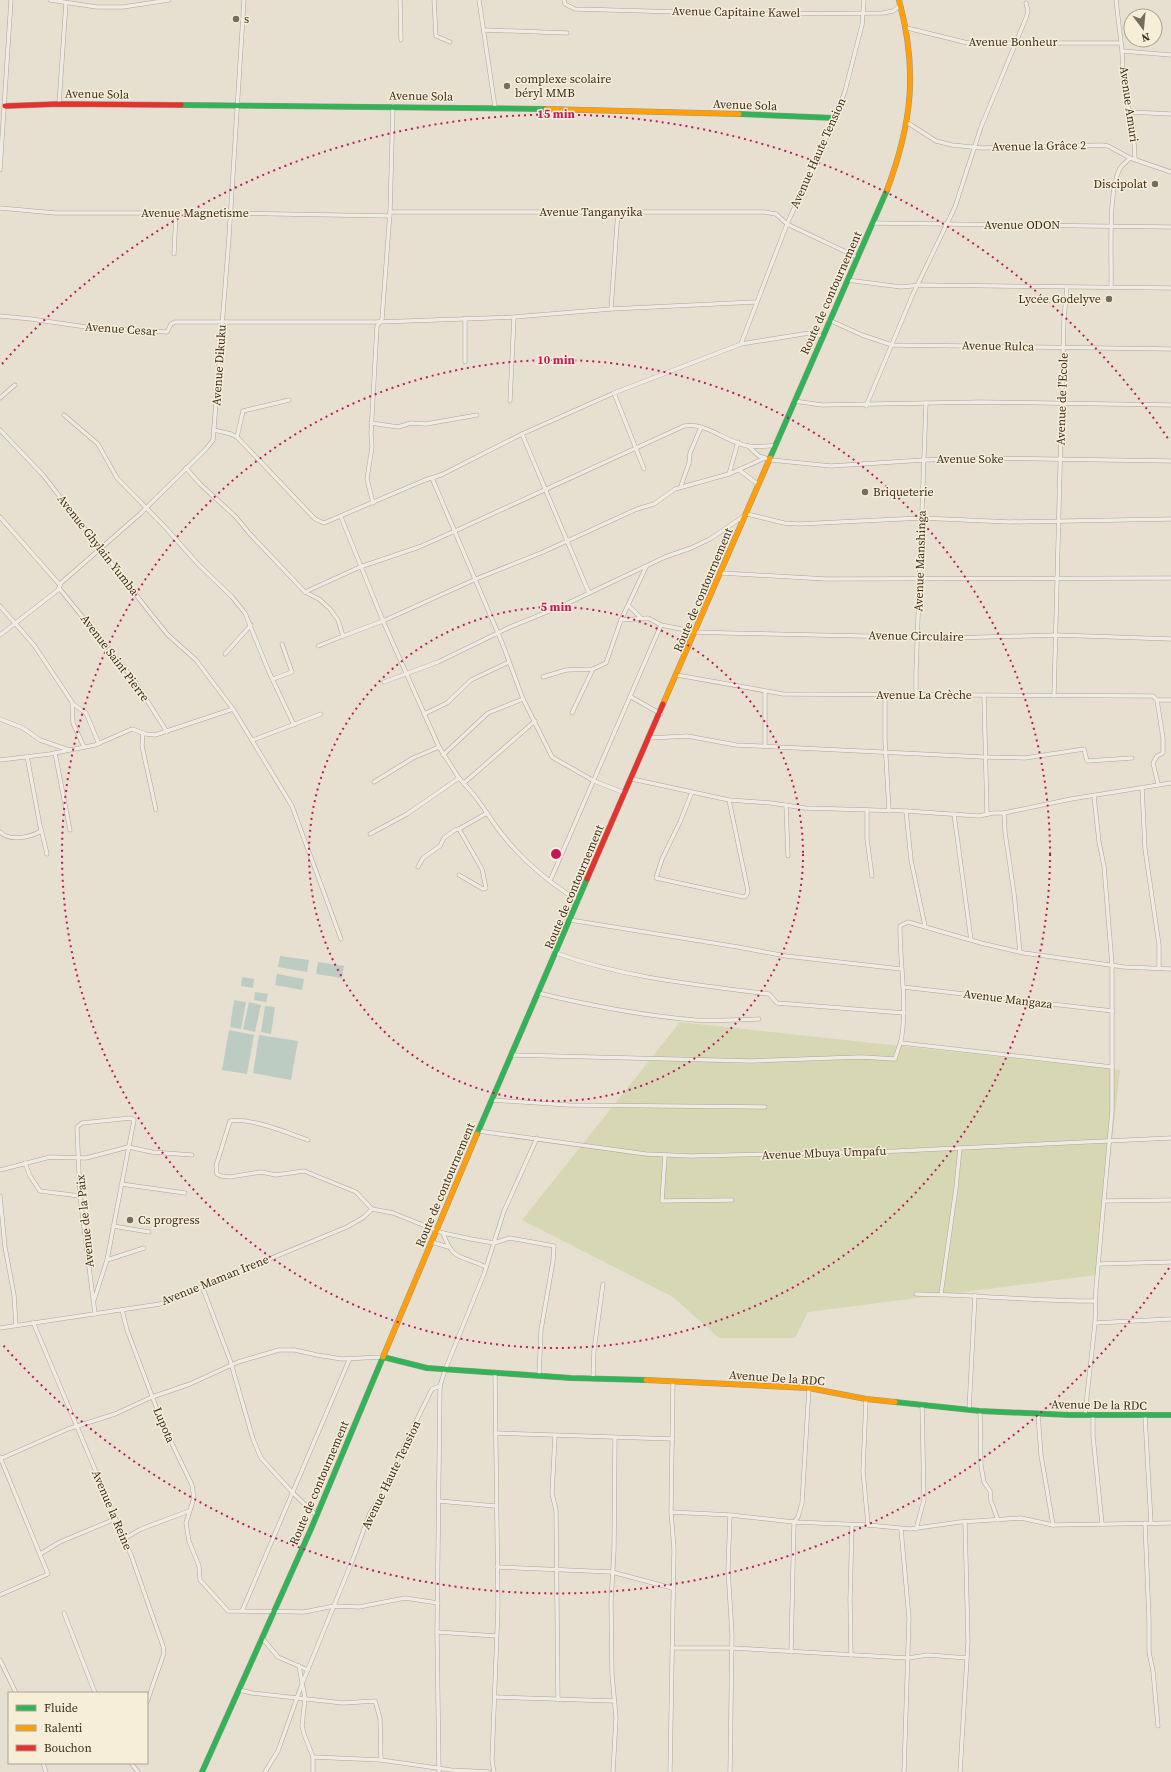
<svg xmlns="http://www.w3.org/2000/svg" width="1171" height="1772" viewBox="0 0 1171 1772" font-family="'Source Serif 4',serif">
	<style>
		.green { fill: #d6d7b3 }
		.water { fill: #bcccc2 }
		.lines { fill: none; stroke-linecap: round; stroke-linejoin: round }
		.street-casing { stroke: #ada599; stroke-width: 4.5 }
		.fast-casing { stroke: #9c958a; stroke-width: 6 }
		.slow-casing { stroke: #9c958a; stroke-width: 6 }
		.jam-casing { stroke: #9c958a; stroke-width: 6 }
		.street { stroke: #efebe3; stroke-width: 3.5 }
		.fast { stroke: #30b455; stroke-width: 5 }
		.slow { stroke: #ff9f0a; stroke-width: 5 }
		.jam { stroke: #e5322d; stroke-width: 5 }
		.ring { fill: none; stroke: #c2185b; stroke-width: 2; stroke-dasharray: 2 4 }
		.poi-dot { fill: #786c5e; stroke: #f7eed8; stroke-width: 1.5 }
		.labels { text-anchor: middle; stroke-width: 3; stroke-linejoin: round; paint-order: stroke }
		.street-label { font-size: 12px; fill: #3d2e20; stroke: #f7eed8 }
		.poi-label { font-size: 12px; fill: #3d2e20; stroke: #f7eed8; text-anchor: start }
		.centre { fill: #c2185b; stroke: #f7eed8; stroke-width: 2 }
		.ring-label { font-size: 12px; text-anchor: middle; font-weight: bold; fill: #c2185b; stroke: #f7eed8; stroke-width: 3; stroke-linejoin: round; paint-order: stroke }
	</style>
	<rect width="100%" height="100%" fill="#e7e0d1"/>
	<polygon class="green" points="680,1022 1120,1070 1097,1275 808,1312 795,1338 719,1338 673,1297 522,1220"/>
	<g class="water">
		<polygon points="280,956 309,960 307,972 278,967"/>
		<polygon points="318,962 344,966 342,978 316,974"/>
		<polygon points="277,974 304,979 302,990 275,985"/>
		<polygon points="242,977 254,979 253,988 241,986"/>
		<polygon points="255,992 268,994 266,1002 254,1000"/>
		<polygon points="234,1000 246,1002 241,1029 230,1027"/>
		<polygon points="249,1002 261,1005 255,1032 243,1029"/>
		<polygon points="265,1006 275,1007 271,1034 261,1032"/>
		<polygon points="229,1030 254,1035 247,1074 222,1070"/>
		<polygon points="259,1035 298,1041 291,1080 253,1073"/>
	</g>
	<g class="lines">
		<defs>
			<g id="street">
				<polyline points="50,0 97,7 123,7 169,0"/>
				<polyline points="400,0 401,40"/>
				<polyline points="434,0 436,36 450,42"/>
				<polyline points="479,0 495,107"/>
				<polyline points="564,0 565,4 575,9 751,14 883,13 893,11 901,5"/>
				<polyline points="1116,0 1122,51 1124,89 1133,125 1135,159"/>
				<polyline points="907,28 968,43 1121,43"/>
				<polyline points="484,30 567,33"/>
				<polyline points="1122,51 1171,55"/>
				<polyline points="59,104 66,3"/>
				<polyline points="1130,112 1171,114"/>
				<polyline points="908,123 936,141 952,145 982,148 1102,145 1108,146 1130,158 1171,172"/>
				<polyline points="0,170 11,0"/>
				<polyline points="0,208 55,213 231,213 390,216"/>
				<polyline points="390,212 764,212 776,214 787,224 857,257"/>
				<polyline points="872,223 1171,227"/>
				<polyline points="174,254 176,213"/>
				<polyline points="847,280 901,287 921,285 1171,288"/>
				<path d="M1111 287C1112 260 1107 188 1121 167 1124 163 1128 161 1130 158"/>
				<polyline points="611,309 618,211"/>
				<polyline points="0,316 31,319 93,328 167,332 171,324 175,322 380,322"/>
				<polyline points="829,320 862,335 892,345 1171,349"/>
				<polyline points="379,322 514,317 611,309 755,302"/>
				<polyline points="741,344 787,224 835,118 845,91 862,25 864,0"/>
				<polyline points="465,362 465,318"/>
				<polyline points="614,393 644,469"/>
				<polyline points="0,398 15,385"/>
				<polyline points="510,401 514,317"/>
				<polyline points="794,401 822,405 980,402 1171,405"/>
				<polyline points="866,406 913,294 955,207 981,127 1026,18 1028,11 1026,3"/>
				<polyline points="64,415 98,444 117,478 165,527 197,563 232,597 245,613 269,672 294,725"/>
				<polyline points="371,423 398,427 411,423 426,424 477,415"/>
				<polyline points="0,430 43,475 147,609 168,635 196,660 233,709 292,806 341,939"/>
				<polyline points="214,430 231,434 237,437 315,519 324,523 425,480 441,475 522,434 614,393 741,344 803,334 812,333 822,336"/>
				<polyline points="522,434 589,593"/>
				<polyline points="237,437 243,411 289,400"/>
				<polyline points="748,446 759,456 771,460 831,466 924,460 984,458 1171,461"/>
				<polyline points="186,468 200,484 236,517 249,533 305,592 319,599 330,609 338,620 343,636 383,621 439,747 459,778"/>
				<polyline points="739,470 759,485"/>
				<polyline points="729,474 738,442"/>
				<polyline points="432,478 503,645 523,699 552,757 594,781 625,793"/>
				<polyline points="681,486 689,463 690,453 701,427"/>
				<polyline points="373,503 367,479 372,447 371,434 377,326 382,319 390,212 393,106"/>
				<polyline points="0,517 60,585"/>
				<polyline points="341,517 383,621 476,579 543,552 637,509 654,504 675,489 729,474 765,458"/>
				<polyline points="722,573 826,579 1171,578"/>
				<polyline points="59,588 134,680 167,732"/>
				<path d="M305 592 360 567 419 547 455 531 684 426C707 422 727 443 748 446 756 448 767 445 776 446"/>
				<polyline points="0,606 34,645 72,702 73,723 84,747"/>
				<polyline points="629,606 641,618"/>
				<polyline points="621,620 648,618 661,625 696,632 726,633 951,638 1056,635 1171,639"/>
				<polyline points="0,635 58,590 61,583 140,514 206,449 213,440 229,237 244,0"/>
				<polyline points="318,646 343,636"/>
				<polyline points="225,654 251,625"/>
				<polyline points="677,675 783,694 1153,696 1157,700 1171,700"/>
				<polyline points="543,677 566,670 593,669 606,663 621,620 646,567"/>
				<polyline points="273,679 292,672 282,644"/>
				<polyline points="384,682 438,662 508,628 564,605 665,557 691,548 710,539 747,514 784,523 799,524 921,518 1010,522 1171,519"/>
				<polyline points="765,691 765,746"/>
				<polyline points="885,695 885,740 889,811"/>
				<polyline points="916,696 916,672 926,403"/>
				<polyline points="984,696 987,814"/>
				<polyline points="1054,696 1064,318 1067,287"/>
				<polyline points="631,697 661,714"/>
				<polyline points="1157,700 1163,738 1163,753 1157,756 1153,763 1158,784"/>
				<polyline points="73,704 86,713 99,744"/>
				<polyline points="572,713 593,669"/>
				<polyline points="424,714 447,703 471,680 509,662"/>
				<polyline points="0,719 23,728 40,740 69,750"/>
				<polyline points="143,733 142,746 156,810"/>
				<polyline points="650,738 687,736 736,745 983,757 1025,758 1084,749 1087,761 1132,758"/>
				<polyline points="253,740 321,714"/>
				<polyline points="55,753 70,830"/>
				<polyline points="443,755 488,713 523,699"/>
				<polyline points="0,760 50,754 95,745 132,729 146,734 155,735 233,709"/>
				<polyline points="632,779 729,800 771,803 805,808 906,811 911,860 925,926"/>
				<polyline points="374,782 413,758 439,747"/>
				<polyline points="464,783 535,721"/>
				<polyline points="1142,787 1145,849 1159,945 1159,968"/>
				<polyline points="692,792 680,822 662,859 656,878 744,897 746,896 748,891 729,800"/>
				<polyline points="786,805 788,856"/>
				<polyline points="867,810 867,839 872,876"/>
				<polyline points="906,811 979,816 993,813 1004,813 1005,832 1014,893 1020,952"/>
				<polyline points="1004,813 1071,799 1171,783"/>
				<polyline points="954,814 971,940"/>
				<polyline points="41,829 47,854"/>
				<path d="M0 832C10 842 31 837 41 831L27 756"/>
				<polyline points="370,834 407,814 459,778 475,796 487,813"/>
				<path d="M418 867 423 858 440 846 444 838 455 830 459 829 487 813C509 848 542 879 579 901"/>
				<polyline points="459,875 483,889 486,888 482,869 459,829"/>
				<polyline points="550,881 661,625"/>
				<polyline points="570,920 738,947 786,956 901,969"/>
				<path d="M556 953C624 978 698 985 769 994L777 1003 904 1013"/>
				<polyline points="903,987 1113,1011"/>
				<path d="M538 993C588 1005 645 1016 695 1020 716 1021 738 1020 759 1019"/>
				<polyline points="901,1043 1112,1067"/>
				<path d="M511 1055 751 1061 861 1057 895 1059C897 1051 901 1044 902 1035 907 1001 900 965 900 930V926L908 922 981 943 1024 953 1124 967 1171 969"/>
				<polyline points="492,1100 569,1105 765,1107"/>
				<polyline points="478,1131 646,1154 691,1156 897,1151 1171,1138"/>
				<path d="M308 1140C288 1133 250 1117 230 1121L216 1166 217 1174 221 1176 230 1177 261 1172 276 1175 304 1171 356 1192 372 1209"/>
				<polyline points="665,1155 662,1201 732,1200"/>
				<polyline points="25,1163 30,1176 40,1191 80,1196"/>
				<polyline points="0,1170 50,1157 86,1158 128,1147 152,1152 192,1155"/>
				<polyline points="121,1184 185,1193"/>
				<polyline points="0,1196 5,1247 14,1295 16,1325"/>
				<polyline points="1104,1201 1171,1200"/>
				<polyline points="372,1209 393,1213 443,1233 471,1239 494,1243 510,1238 554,1246 553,1261 541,1330 539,1376"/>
				<polyline points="113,1226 149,1232"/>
				<path d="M443 1233C453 1262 462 1255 486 1267"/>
				<polyline points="432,1242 448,1247"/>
				<polyline points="107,1260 144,1248"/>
				<polyline points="1099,1264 1171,1262"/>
				<polyline points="202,1286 230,1360 253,1439 261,1458 293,1493 316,1515"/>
				<path d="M916 1294C976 1295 1035 1301 1095 1301"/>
				<polyline points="941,1294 956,1188 960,1148"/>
				<polyline points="94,1300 107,1260 134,1120 131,1118 82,1123 77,1127 80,1196 95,1314"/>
				<polyline points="122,1310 127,1330 163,1425 192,1485 194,1498 186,1523 189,1541 199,1566 200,1580 228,1611 304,1612 334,1606 359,1607 405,1598 438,1603"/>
				<polyline points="33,1322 131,1555 163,1646 164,1653 147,1702"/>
				<polyline points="1095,1323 1171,1319"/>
				<polyline points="0,1328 160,1304 347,1227 364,1217 372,1209"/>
				<polyline points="593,1378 594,1350 603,1284"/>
				<polyline points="866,1399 863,1471 868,1525"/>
				<polyline points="969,1410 975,1295"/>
				<polyline points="980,1411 981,1466 984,1482 990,1491 991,1501 998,1520"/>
				<polyline points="1038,1414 1041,1455 1053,1525"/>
				<polyline points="1085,1414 1095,1323 1096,1288 1112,1111 1112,965 1104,866 1099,842 1094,796"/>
				<polyline points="1093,1415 1093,1436 1102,1524"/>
				<polyline points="1145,1416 1151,1523"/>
				<polyline points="495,1433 673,1439"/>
				<polyline points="555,1436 552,1494 556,1510 558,1700"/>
				<polyline points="0,1459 68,1429 115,1414 152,1397 190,1384 238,1362 279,1350 295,1350 317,1355 342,1359 383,1357"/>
				<polyline points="439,1501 495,1506"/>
				<polyline points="671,1512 730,1515 794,1522 868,1525 910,1529 960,1522 1021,1518 1053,1525 1171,1523"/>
				<polyline points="730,1515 728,1569 732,1635 730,1772"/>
				<polyline points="1145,1523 1149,1619 1149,1652 1153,1671 1158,1726"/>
				<polyline points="901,1529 909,1618 904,1772"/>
				<polyline points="916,1529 924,1500 922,1404"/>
				<polyline points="124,1539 141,1529 189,1511"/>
				<polyline points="40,1554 60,1542 115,1519"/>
				<polyline points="497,1567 612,1572 672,1588"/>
				<polyline points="0,1595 48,1574 0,1457"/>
				<polyline points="242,1611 350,1358"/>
				<polyline points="64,1613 95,1693"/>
				<polyline points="437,1632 496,1636"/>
				<polyline points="262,1638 278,1657 308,1670"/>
				<polyline points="672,1648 732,1648 908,1658 928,1655 967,1658"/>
				<path d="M791 1652C792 1608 793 1566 794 1522L798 1517 802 1503 809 1388"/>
				<polyline points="851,1655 850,1600 852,1525"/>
				<polyline points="0,1660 16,1693"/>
				<polyline points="299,1666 305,1698 302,1726 304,1734 313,1757 313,1772"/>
				<polyline points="239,1690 252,1693 343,1703 375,1701 380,1718 381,1760 451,1770 489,1772"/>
				<polyline points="496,1697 614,1701"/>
				<polyline points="313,1757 381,1760"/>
				<polyline points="43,1763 46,1772"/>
				<polyline points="131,1763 138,1772"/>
				<polyline points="265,1772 278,1751 302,1684 353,1559 370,1513 389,1483 399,1456 432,1389 440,1386 445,1370 484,1274 504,1211 537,1138"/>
				<polyline points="439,1772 437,1632 440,1386"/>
				<polyline points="494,1772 492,1760 498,1606 495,1372"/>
				<polyline points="613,1772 616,1718 612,1674 611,1602 614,1550 615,1438"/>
				<polyline points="670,1772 674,1549 671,1512 673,1381"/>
				<polyline points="960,1772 968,1642 965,1522"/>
			</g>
			<g id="fast">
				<polyline points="181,105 546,109"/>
				<polyline points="739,114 835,118"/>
				<polyline points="770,458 887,190"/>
				<polyline points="477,1134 587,879"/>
				<polyline points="383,1357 427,1368 571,1378 646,1380"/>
				<polyline points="895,1402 980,1411 1069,1415 1171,1415"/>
				<polyline points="202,1772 311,1529 383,1357"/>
			</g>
			<g id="slow">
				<polyline points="546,109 739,114"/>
				<path d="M887 190C912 123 918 70 899 0"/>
				<polyline points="663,704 770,458"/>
				<polyline points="383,1357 477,1134"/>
				<polyline points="646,1380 809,1388 866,1399 895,1402"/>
			</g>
			<g id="jam">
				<polyline points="5,106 59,104 181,105"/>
				<polyline points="587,879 663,704"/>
			</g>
		</defs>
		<use href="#street" class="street-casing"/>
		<use href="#fast" class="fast-casing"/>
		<use href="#slow" class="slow-casing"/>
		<use href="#jam" class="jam-casing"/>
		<use href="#street" class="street"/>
		<use href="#fast" class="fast"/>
		<use href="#slow" class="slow"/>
		<use href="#jam" class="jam"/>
	</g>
	<g class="ring">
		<circle cx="556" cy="854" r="247"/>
		<circle cx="556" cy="854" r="494"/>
		<path d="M1169 1268A740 740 0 0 1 2 1344M2 364A740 740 0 0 1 1169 440"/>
	</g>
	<g class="poi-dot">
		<circle cx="236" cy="19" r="4"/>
		<circle cx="507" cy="86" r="4"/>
		<circle cx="1155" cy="184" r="4"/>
		<circle cx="1109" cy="299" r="4"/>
		<circle cx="865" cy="492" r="4"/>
		<circle cx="130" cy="1220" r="4"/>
	</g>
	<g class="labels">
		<g class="street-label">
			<text transform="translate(736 12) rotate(1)" y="4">Avenue Capitaine Kawel</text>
			<text x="1013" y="46">Avenue Bonheur</text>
			<text transform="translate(97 94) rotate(1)" y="4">Avenue Sola</text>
			<text transform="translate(421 96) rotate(1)" y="4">Avenue Sola</text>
			<text transform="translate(1129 104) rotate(82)" y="4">Avenue Amuri</text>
			<text transform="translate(745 105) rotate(2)" y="4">Avenue Sola</text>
			<text transform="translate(1039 146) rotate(-1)" y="4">Avenue la Grâce 2</text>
			<text transform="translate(818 153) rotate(-66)" y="4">Avenue Haute Tension</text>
			<text x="591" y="216">Avenue Tanganyika</text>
			<text x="195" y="217">Avenue Magnetisme</text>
			<text x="1022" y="229">Avenue ODON</text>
			<text transform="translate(831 293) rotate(-66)" y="4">Route de contournement</text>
			<text transform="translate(121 329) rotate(4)" y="4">Avenue Cesar</text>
			<text transform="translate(998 346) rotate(1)" y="4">Avenue Rulca</text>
			<text transform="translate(219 365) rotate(-86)" y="4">Avenue Dikuku</text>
			<text transform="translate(1062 399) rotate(-88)" y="4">Avenue de l'Ecole</text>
			<text x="970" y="463">Avenue Soke</text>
			<text transform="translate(98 545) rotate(52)" y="4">Avenue Ghylain Yumba</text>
			<text transform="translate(920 561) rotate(-88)" y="4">Avenue Manshinga</text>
			<text transform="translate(703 590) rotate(-67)" y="4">Route de contournement</text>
			<text transform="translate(916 636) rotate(1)" y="4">Avenue Circulaire</text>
			<text transform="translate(115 658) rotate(53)" y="4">Avenue Saint Pierre</text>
			<text x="924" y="699">Avenue La Crèche</text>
			<text transform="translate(574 887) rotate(-67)" y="4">Route de contournement</text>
			<text transform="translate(1008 999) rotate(7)" y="4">Avenue Mangaza</text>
			<text transform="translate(824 1153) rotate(-2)" y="4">Avenue Mbuya Umpafu</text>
			<text transform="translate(445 1185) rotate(-67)" y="4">Route de contournement</text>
			<text transform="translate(85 1221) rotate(-96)" y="4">Avenue de la Paix</text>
			<text transform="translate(215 1280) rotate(-22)" y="4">Avenue Maman Irene</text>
			<text transform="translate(777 1378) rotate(4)" y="4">Avenue De la RDC</text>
			<text transform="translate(1099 1405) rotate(1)" y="4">Avenue De la RDC</text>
			<text transform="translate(164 1425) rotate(67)" y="4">Lupota</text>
			<text transform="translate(391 1475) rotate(-64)" y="4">Avenue Haute Tension</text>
			<text transform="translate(319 1483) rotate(-67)" y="4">Route de contournement</text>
			<text transform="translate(112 1510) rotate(67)" y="4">Avenue la Reine</text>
		</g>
		<g class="poi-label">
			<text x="244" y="23">s</text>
			<text x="515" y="83">complexe scolaire<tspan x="515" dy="14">béryl MMB</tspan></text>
			<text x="1147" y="188" text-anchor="end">Discipolat</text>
			<text x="1101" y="303" text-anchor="end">Lycée Godelyve</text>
			<text x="873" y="496">Briqueterie</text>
			<text x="138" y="1224">Cs progress</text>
		</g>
	</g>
	<circle cx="556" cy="854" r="6" class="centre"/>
	<g class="ring-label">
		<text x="556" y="118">15 min</text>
		<text x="556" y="364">10 min</text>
		<text x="556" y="611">5 min</text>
	</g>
	<rect x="8" y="1692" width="140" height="72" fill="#f7eed8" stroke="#ada18e"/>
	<rect x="16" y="1705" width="20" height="6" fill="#30b455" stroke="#ada18e"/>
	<text x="44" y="1712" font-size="12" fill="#3d2e20">Fluide</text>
	<rect x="16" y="1725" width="20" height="6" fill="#ff9f0a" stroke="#ada18e"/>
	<text x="44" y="1732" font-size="12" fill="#3d2e20">Ralenti</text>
	<rect x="16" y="1745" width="20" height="6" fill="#e5322d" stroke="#ada18e"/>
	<text x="44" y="1752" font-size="12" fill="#3d2e20">Bouchon</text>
	<g transform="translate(1143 28) rotate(164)"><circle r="19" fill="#f7eed8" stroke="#ada18e"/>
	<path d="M0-3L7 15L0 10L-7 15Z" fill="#786c5e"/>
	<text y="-6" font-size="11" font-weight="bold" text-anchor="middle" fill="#3d2e20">N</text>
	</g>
</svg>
